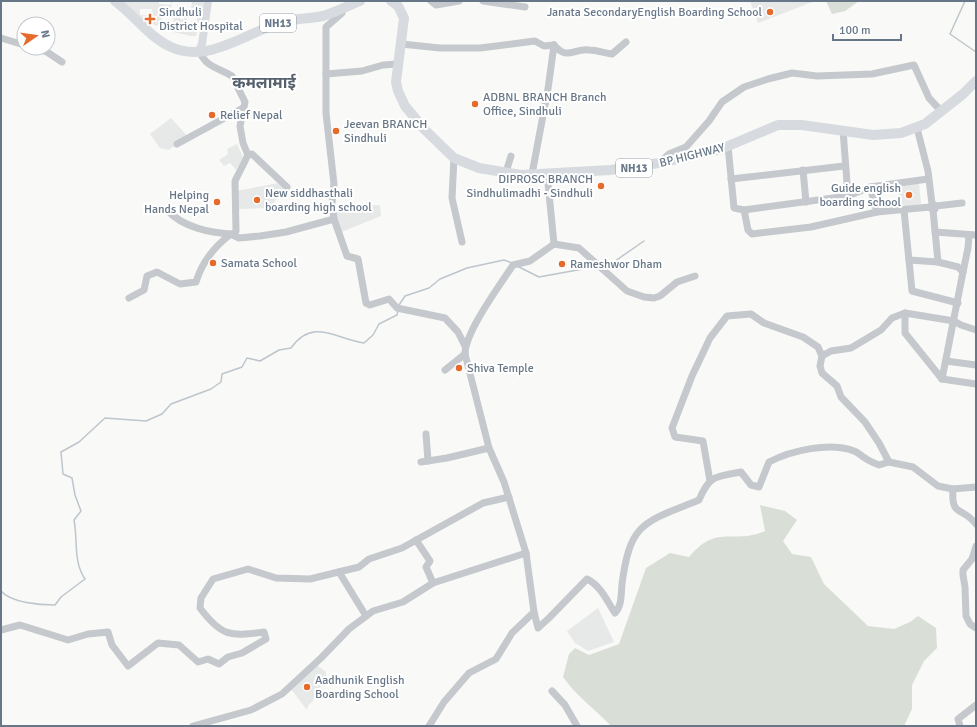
<svg xmlns="http://www.w3.org/2000/svg" width="977" height="727" viewBox="0 0 977 727" font-family="Signika,'Noto Sans Devanagari',sans-serif">
	<style>
		.built { fill: #e7e8e8; fill-rule: evenodd }
		.green { fill: #d9dfd6 }
		.lines { fill: none; stroke-linecap: round; stroke-linejoin: round }
		.stream { stroke: #bdc6cc; stroke-width: 1.5 }
		.minor { stroke: #c5c8cc; stroke-width: 7 }
		.major { stroke: #d7dbdf; stroke-width: 8 }
		.highway { stroke: #d7dbdf; stroke-width: 10 }
		.poi-dot { fill: #e56b2c; stroke: #fff; stroke-width: 1.5 }
		.labels { text-anchor: middle; stroke-width: 4; stroke-linejoin: round; paint-order: stroke }
		.shield { fill: #fff; stroke: #95a0ac; stroke-width: 1 }
		.shield-label { font-size: 11px; font-weight: bold; fill: #687788 }
		.poi-label { font-size: 12px; fill: #687788; stroke: #fff; text-anchor: start }
		.street-label { font-size: 12px; fill: #687788; stroke: #fff }
		.district-label { font-size: 16px; font-weight: bold; fill: #56616d; stroke: #fff }
	</style>
	<rect width="100%" height="100%" fill="#f9f9f7"/>
	<g class="built">
		<path d="M121 1H159V4L170 5 172 1 171 8 167 7 166 12 180 13V19L184 20 185 14H194V9H191L192 1H204L201 19 196 36H191L173 32 136 18ZM140 9H152V16L140 15ZM162 16H174L173 25 162 24ZM187 18H197L196 30H186Z"/>
		<polygon points="750,1 815,1 758,23"/>
		<polygon points="171,118 189,138 168,150 160,148 150,134"/>
		<polygon points="237,144 243,157 236,170 230,163 224,166 219,160 228,154 227,149"/>
		<polygon points="278,183 286,190 268,208 237,209 236,191"/>
		<polygon points="919,183 921,204 900,207 897,186"/>
		<polygon points="380,205 381,216 339,233 334,207"/>
		<polygon points="598,608 614,642 588,651 575,643 567,631"/>
		<polygon points="317,665 326,672 326,676 323,685 315,691 317,696 308,706 307,710 291,689"/>
	</g>
	<g class="green">
		<polygon points="826,1 859,1 845,11 832,14"/>
		<path d="M760 505 785 511 797 520 783 541 792 554 811 557 824 584 868 626 894 629 910 622 918 616 936 628 937 648 924 661 912 685V709L904 726H611C595 709 576 696 563 677L569 654 575 648 589 655 619 644 646 568 670 553 689 557C717 523 733 545 765 531Z"/>
	</g>
	<g class="lines">
		<g class="stream">
			<polyline points="965,1 950,34 976,52"/>
			<polyline points="519,267 539,277 594,267 597,269"/>
			<polyline points="605,268 644,241"/>
			<polyline points="399,305 405,296 429,288 440,279 467,268 504,260 512,263"/>
			<path d="M1 591C11 603 41 605 55 605L61 597 85 579C73 562 78 540 74 520L81 511 75 495 72 478 63 474 61 452 79 442 105 418 146 421 162 414 171 404 211 389 221 382 222 374 242 367 247 358 260 361 279 350 291 348C313 317 336 339 364 343L373 335 379 324 397 315 398 311"/>
		</g>
		<g class="minor">
			<polyline points="431,1 436,5 459,1"/>
			<polyline points="483,1 525,7"/>
			<polyline points="342,13 326,27 326,113 334,184 332,204 334,219 347,256 358,259 366,303 370,305 389,299 397,308 445,318 458,332 465,346"/>
			<polyline points="1,38 24,45"/>
			<polyline points="401,44 440,48 480,48 535,41 544,46 554,45"/>
			<path d="M554 45C567 61 574 48 589 50 597 50 604 53 612 54L626 42"/>
			<polyline points="33,48 47,52 62,62"/>
			<path d="M199 51C207 68 217 67 232 76L245 102 240 126 243 143 248 155 235 181 236 231 233 235"/>
			<polyline points="326,74 362,71 383,65 398,64"/>
			<polyline points="917,128 928,171 932,204 935,205 935,209 930,208"/>
			<polyline points="843,130 848,196"/>
			<polyline points="177,144 243,108"/>
			<polyline points="728,146 734,208 744,210 748,230 752,234 811,227 877,212 930,207"/>
			<polyline points="248,155 252,154 287,187"/>
			<polyline points="454,158 452,198 462,242"/>
			<polyline points="660,162 669,154 686,147 709,121 722,102 744,87 768,79 792,73 817,76 872,74 914,65 929,98 942,112"/>
			<polyline points="803,170 806,202"/>
			<polyline points="506,172 511,156"/>
			<polyline points="532,174 548,89 554,45"/>
			<polyline points="731,179 844,166"/>
			<polyline points="870,187 877,212"/>
			<polyline points="936,206 962,203"/>
			<polyline points="744,210 848,196 870,187 928,179"/>
			<polyline points="904,210 912,291 958,303"/>
			<polyline points="933,210 938,262 958,267 963,272 942,379"/>
			<path d="M168 211C183 227 210 233 231 234"/>
			<polyline points="935,232 976,235"/>
			<polyline points="554,244 579,248 627,291 644,297 654,298 660,296 677,282 695,276"/>
			<polyline points="909,260 938,262"/>
			<polyline points="963,272 968,248 969,235"/>
			<path d="M129 298 144 290 147 276 157 272 180 284 196 282C202 262 215 246 231 234L239 238 260 236 286 232 334 219"/>
			<polyline points="905,313 905,333 942,379 976,384"/>
			<polyline points="946,361 976,365"/>
			<polyline points="445,370 465,354"/>
			<polyline points="426,434 428,461"/>
			<polyline points="421,462 447,458 489,448"/>
			<polyline points="889,462 913,467 938,486 953,489"/>
			<polyline points="710,481 703,441 675,437 672,428 692,376 710,338 727,316 751,314 764,323 803,337 818,347 822,356"/>
			<path d="M976 487 953 489C951 518 962 506 976 524"/>
			<polyline points="416,540 430,561 426,567 433,583"/>
			<polyline points="976,546 972,559 963,570 963,575 965,587 966,616 970,624 976,628"/>
			<polyline points="339,572 366,616"/>
			<path d="M534 612 538 628 549 618 587 579C601 586 607 601 615 613 622 606 621 594 622 584 630 521 645 522 699 500 710 474 716 477 741 472L751 485 759 487 769 462C792 450 830 442 854 451 858 452 861 456 865 458 869 461 874 463 879 465L889 462 879 443 865 422 841 397 837 386 822 373 820 366 822 356 831 351 851 348 881 330 892 318 905 313 954 321 961 325 976 330"/>
			<path d="M1 630 20 625 68 640 88 634 108 632 112 645 128 666 158 643 179 645 198 662 208 659 219 664 228 657 242 653 266 639 264 632C230 637 221 636 200 608L201 598 213 579 248 569 276 578 310 579 359 567 369 559 402 548 483 503 509 497"/>
			<polyline points="552,691 565,705 577,726"/>
			<polyline points="193,726 251,710 282,694 321,658 349,629 373,611 403,602 433,583 526,553"/>
			<path d="M429 726 444 702 469 673 496 659 512 633 534 612 526 553 504 482 489 448 465 354C465 332 500 285 513 265L530 261 554 244 547 173"/>
			<polyline points="960,726 958,719 976,705"/>
		</g>
		<polyline class="major" points="199,51 202,44 208,1"/>
		<g class="highway">
			<path d="M115 1C133 14 149 37 171 47 207 64 247 33 281 22 294 18 309 19 323 16 336 12 348 6 360 1"/>
			<polyline points="391,1 398,6 404,18 396,82 398,91 405,106 425,130 454,158 479,168 521,175 610,170 659,163 721,149 778,125 802,125 873,135 901,133 925,124 963,94 976,81"/>
		</g>
	</g>
	<g class="poi-dot">
		<circle cx="770" cy="12" r="4"/>
		<path d="M148 13h4v4h4v4h-4v4h-4v-4h-4v-4h4z"/>
		<circle cx="475" cy="104" r="4"/>
		<circle cx="212" cy="115" r="4"/>
		<circle cx="336" cy="131" r="4"/>
		<circle cx="601" cy="186" r="4"/>
		<circle cx="909" cy="195" r="4"/>
		<circle cx="257" cy="200" r="4"/>
		<circle cx="217" cy="202" r="4"/>
		<circle cx="213" cy="263" r="4"/>
		<circle cx="562" cy="264" r="4"/>
		<circle cx="459" cy="368" r="4"/>
		<circle cx="307" cy="687" r="4"/>
	</g>
	<g class="labels">
		<g class="shield">
			<rect x="260" y="14" width="36" height="18" rx="3"/>
			<rect x="616" y="159" width="36" height="18" rx="3"/>
		</g>
		<g class="shield-label">
			<text x="278" y="27">NH13</text>
			<text x="634" y="172">NH13</text>
		</g>
		<g class="poi-label">
			<text x="159" y="16">Sindhuli<tspan x="159" dy="14">District Hospital</tspan></text>
			<text x="762" y="16" text-anchor="end">Janata SecondaryEnglish Boarding School</text>
			<text x="483" y="101">ADBNL BRANCH Branch<tspan x="483" dy="14">Office, Sindhuli</tspan></text>
			<text x="220" y="119">Relief Nepal</text>
			<text x="344" y="128">Jeevan BRANCH<tspan x="344" dy="14">Sindhuli</tspan></text>
			<text x="593" y="183" text-anchor="end">DIPROSC BRANCH<tspan x="593" dy="14">Sindhulimadhi - Sindhuli</tspan></text>
			<text x="901" y="192" text-anchor="end">Guide english<tspan x="901" dy="14">boarding school</tspan></text>
			<text x="265" y="197">New siddhasthali<tspan x="265" dy="14">boarding high school</tspan></text>
			<text x="209" y="199" text-anchor="end">Helping<tspan x="209" dy="14">Hands Nepal</tspan></text>
			<text x="221" y="267">Samata School</text>
			<text x="570" y="268">Rameshwor Dham</text>
			<text x="467" y="372">Shiva Temple</text>
			<text x="315" y="684">Aadhunik English<tspan x="315" dy="14">Boarding School</tspan></text>
		</g>
		<g class="street-label">
			<text transform="translate(692 155) rotate(-14)" y="4">BP HIGHWAY</text>
		</g>
		<g class="district-label">
			<text x="264" y="88">कमलामाई</text>
		</g>
	</g>
	<rect width="977" height="727" fill="none" stroke="#687788" stroke-width="4"/>
	<g transform="translate(36 36) rotate(77)"><circle r="19" fill="#ffffff" stroke="#c3c9cf"/>
	<path d="M0-3L7 15L0 10L-7 15Z" fill="#e56b2c"/>
	<text y="-6" font-size="11" font-weight="bold" text-anchor="middle" fill="#687788">N</text>
	</g>
	<path d="M833 34v6h68v-6" fill="none" stroke="#687788" stroke-width="2"/>
	<text x="839" y="34" font-size="12" fill="#687788" stroke="#ffffff" stroke-width="3" paint-order="stroke">100 m</text>
</svg>
